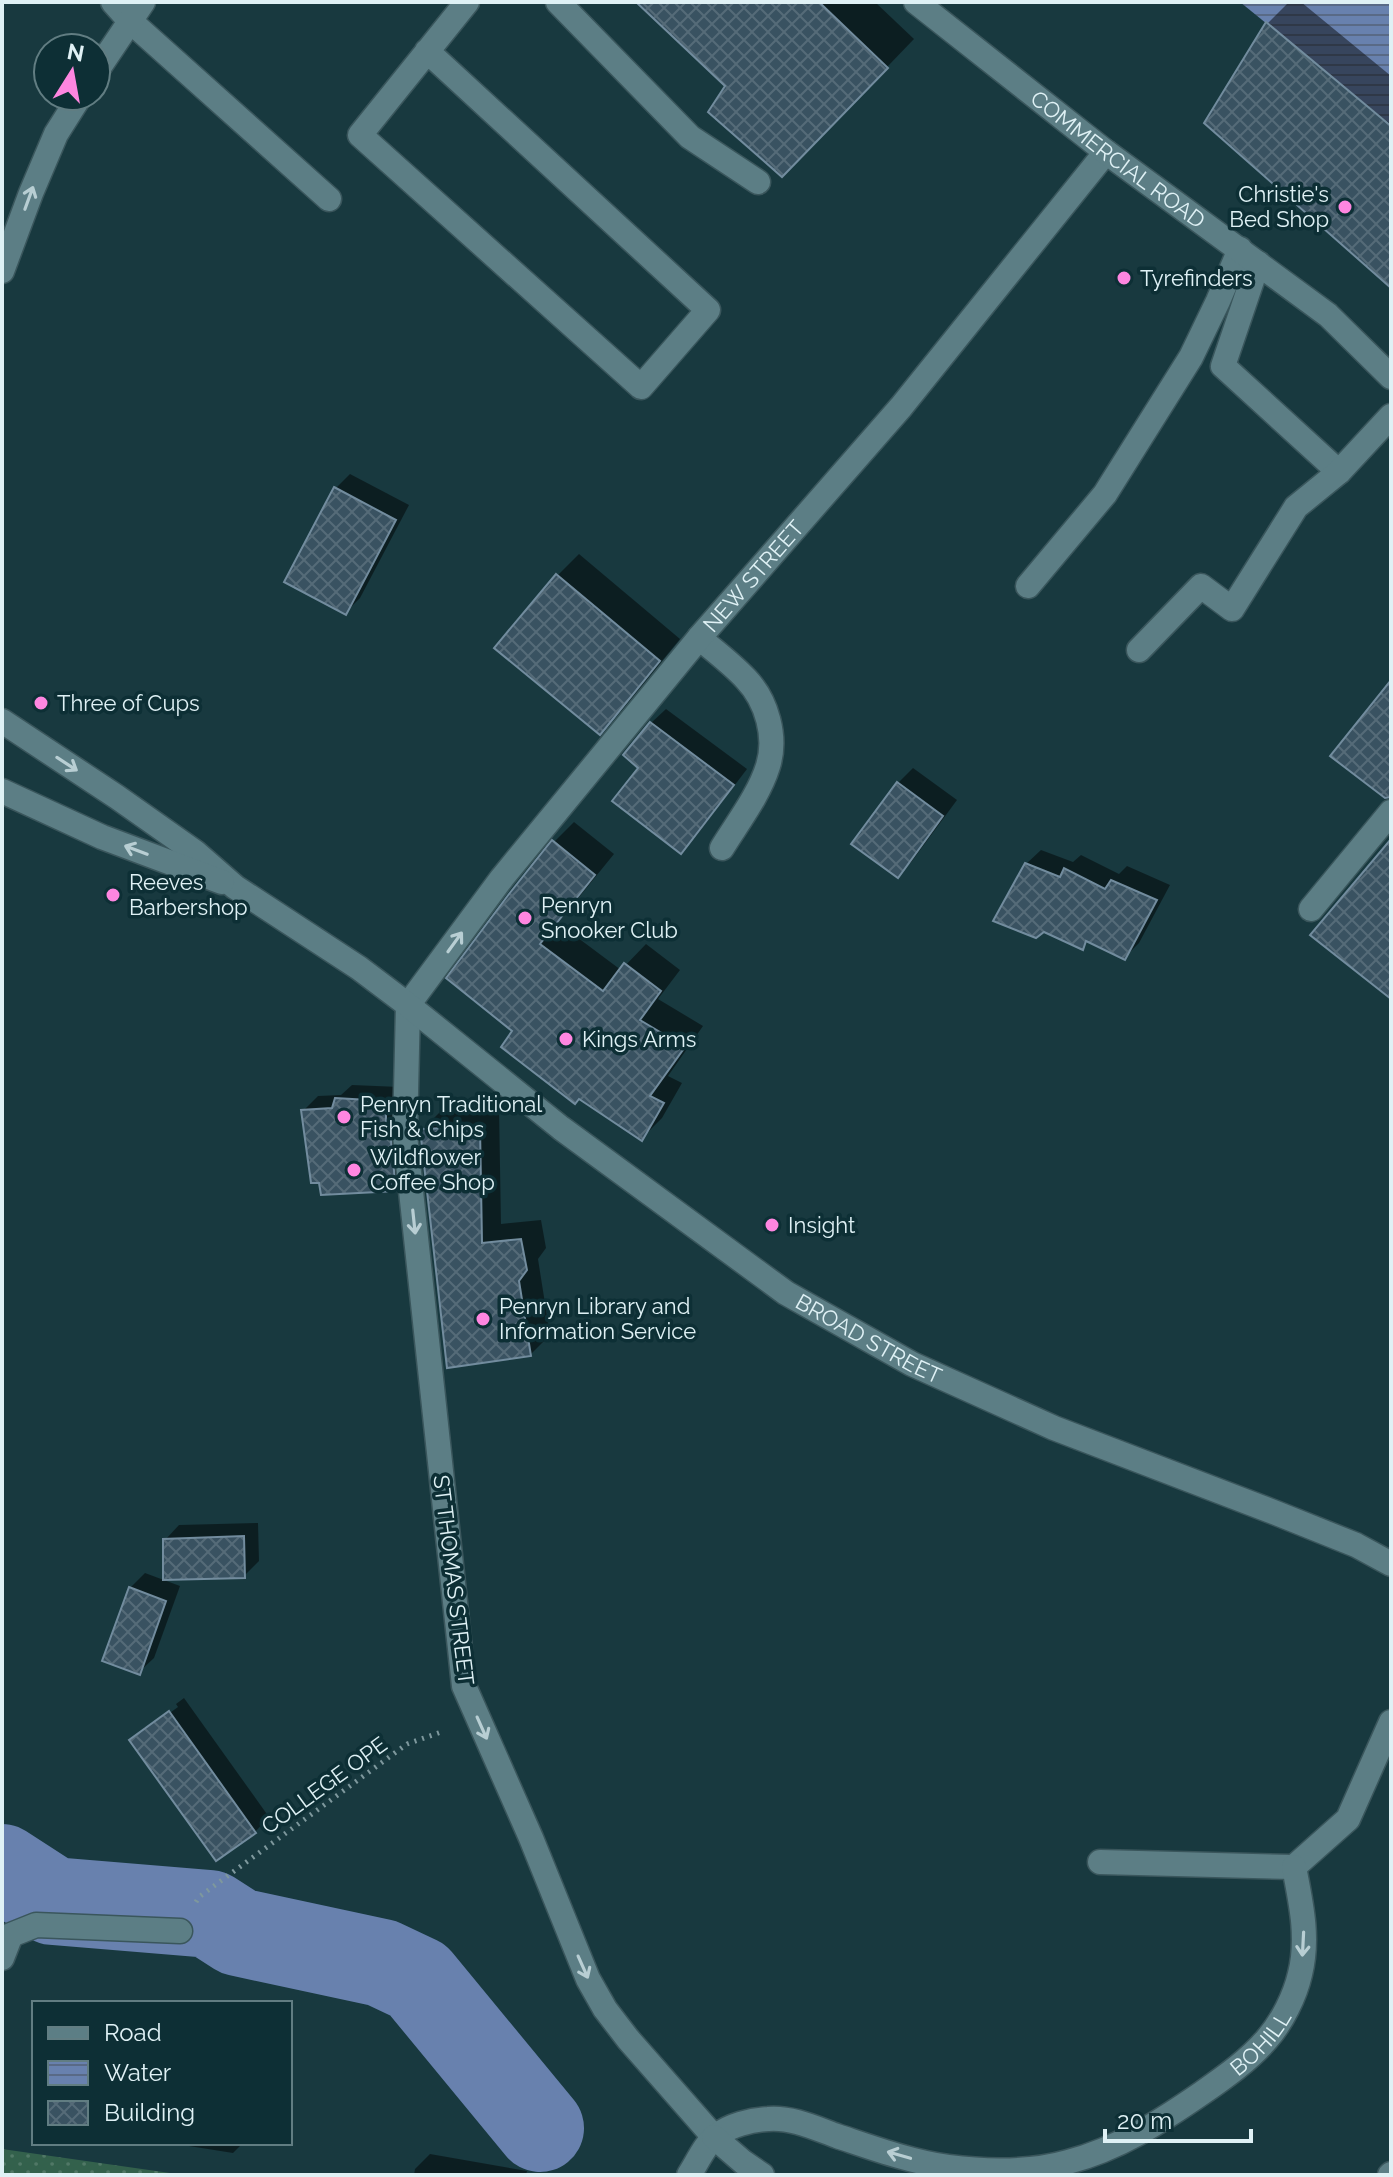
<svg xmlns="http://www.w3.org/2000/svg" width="1393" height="2177" viewBox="0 0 1393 2177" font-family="Raleway,sans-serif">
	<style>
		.grass { fill: url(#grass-dots) }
		.water { fill: url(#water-rules) }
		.shadow { fill: #0007 }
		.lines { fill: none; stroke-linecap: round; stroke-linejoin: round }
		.river { stroke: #6881ae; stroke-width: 88 }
		.building { fill: url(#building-cross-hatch); stroke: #728c9e; stroke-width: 2 }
		.service-casing { stroke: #3a565c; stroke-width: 27 }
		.minor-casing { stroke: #3a565c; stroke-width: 27 }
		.tertiary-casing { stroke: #3a565c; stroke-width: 27 }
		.secondary-casing { stroke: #3a565c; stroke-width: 27 }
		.path { stroke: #7e989d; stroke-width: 5; stroke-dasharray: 2 6; stroke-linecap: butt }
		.service { stroke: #5c7e85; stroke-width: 24 }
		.minor { stroke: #5c7e85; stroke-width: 24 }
		.tertiary { stroke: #5c7e85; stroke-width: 24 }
		.secondary { stroke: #5c7e85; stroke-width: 24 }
		.oneway { stroke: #b8ced3 }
		.poi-dot { fill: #fe86e0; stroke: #0d2f35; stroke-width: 3 }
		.labels { text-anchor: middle; stroke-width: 7; stroke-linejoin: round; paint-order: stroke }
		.street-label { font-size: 22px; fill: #dff1f5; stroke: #0d2f35 }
		.poi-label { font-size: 22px; fill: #dff1f5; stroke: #0d2f35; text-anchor: start }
	</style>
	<defs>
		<pattern id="grass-dots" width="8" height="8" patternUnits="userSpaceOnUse" patternTransform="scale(2)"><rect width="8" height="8" fill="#33614c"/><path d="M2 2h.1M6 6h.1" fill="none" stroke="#507866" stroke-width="1.8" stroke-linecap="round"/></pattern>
		<pattern id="water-rules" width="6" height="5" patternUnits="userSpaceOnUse" patternTransform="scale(2)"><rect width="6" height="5" fill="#6881ae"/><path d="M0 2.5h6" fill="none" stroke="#596a86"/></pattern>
		<pattern id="building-cross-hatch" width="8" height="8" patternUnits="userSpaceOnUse" patternTransform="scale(2)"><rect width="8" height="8" fill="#395261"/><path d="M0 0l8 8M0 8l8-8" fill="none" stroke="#556b78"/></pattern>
	</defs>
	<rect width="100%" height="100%" fill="#18393f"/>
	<polygon class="grass" points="2,2149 184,2175 2,2175"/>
	<polygon class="water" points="1240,2 1391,2 1391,124 1384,119"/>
	<g class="shadow">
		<polygon points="639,2 875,2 914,39 810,147 728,86"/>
		<polygon points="1289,2 1301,2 1391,76 1391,286 1267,24"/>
		<polygon points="350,474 409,505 360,598 346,612 336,488"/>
		<polygon points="579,554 680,639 621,711 599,733 557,576"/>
		<polygon points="666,709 747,769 696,836 681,851 641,767 651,723"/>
		<polygon points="913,768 957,800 912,861 898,876 898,783"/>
		<polygon points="574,822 614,854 558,923 621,970 646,944 680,970 658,999 703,1026 668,1076 682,1083 662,1118 642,1138 515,1030 554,842"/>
		<polygon points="1041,850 1073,862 1081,855 1119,874 1127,866 1170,885 1139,943 1125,957 1089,940 1082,947 1026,864"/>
		<polygon points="352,1085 400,1087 410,1175 395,1189 303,1111 318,1096 341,1095"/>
		<polygon points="499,1108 501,1224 541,1220 546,1248 538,1259 550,1335 530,1355 422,1130 442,1110"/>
		<polygon points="258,1523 259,1561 244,1576 165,1540 179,1525"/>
		<polygon points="145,1573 180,1586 154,1658 139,1672 130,1588"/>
		<polygon points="184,1698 269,1817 255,1832 132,1740 145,1727 145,1731 178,1707 176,1704"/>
		<polygon points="170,2143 243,2143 233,2153"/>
		<polygon points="430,2154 527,2171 526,2175 414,2175 415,2169"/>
	</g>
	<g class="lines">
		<polyline class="river" points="2,1868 53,1901 210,1914 238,1932 382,1963 418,1980 540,2128"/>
	</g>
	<g class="building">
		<polygon points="636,2 819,2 888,68 782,177 708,112 725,86"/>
		<polygon points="1266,22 1391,126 1391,288 1204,123"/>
		<polygon points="334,487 396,520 346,615 284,582"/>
		<polygon points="556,574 660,661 600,735 494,648"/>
		<polygon points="1391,680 1391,797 1385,798 1330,756"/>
		<polygon points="650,722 734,785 681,854 612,801 638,768 623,755"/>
		<polygon points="897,782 943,816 898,878 851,844"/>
		<polygon points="1391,839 1391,999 1310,935"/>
		<polygon points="552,840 595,875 540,944 603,991 624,963 661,991 640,1020 685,1047 650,1096 664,1103 642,1141 579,1099 575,1104 501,1047 512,1031 446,978 509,894"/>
		<polygon points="1025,863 1060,877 1064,868 1105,889 1111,880 1157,900 1125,960 1086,941 1083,950 1044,932 1036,938 993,921"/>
		<polygon points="335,1098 386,1101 386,1130 390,1130 396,1191 321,1195 319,1183 311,1183 301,1110 332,1108"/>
		<polygon points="480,1127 482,1243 521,1239 527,1270 519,1281 531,1356 447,1368 420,1129"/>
		<polygon points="244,1536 245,1578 163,1580 163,1539"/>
		<polygon points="129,1587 166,1601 140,1675 102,1661"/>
		<polygon points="169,1711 256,1833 216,1861 129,1740"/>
	</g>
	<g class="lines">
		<defs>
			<g id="service">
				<polyline points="558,2 690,137 758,182"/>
				<polyline points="129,20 329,199"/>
				<polyline points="427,51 708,310 641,387 360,135 467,2"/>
				<polyline points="1258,263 1223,366 1339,472"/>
				<polyline points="1028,586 1105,494 1191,357 1218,301 1240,249"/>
				<path d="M699 638C715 651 732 664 746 679 767 701 777 737 768 766 759 795 738 822 722 848"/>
				<polyline points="1139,650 1201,586 1232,609 1296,507 1339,472 1391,416"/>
			</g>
			<g id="minor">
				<polyline points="113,2 129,20"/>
				<polyline points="96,72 143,2"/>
				<polyline points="2,271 31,193 56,134 80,96"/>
				<polyline points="1311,909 1391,812"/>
				<polyline points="1100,1862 1294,1867"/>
				<polyline points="1294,1867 1348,1819 1391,1722"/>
				<polyline points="2,1958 11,1935 36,1925 180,1931"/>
				<path id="s1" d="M714 2137 628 2039 605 2009 588 1979 531 1838 464 1686 405 1135 408 1005 502 878 699 638 901 407 1106 152"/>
				<path id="s2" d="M689 2175C697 2163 705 2144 716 2136 730 2125 751 2120 768 2119 792 2117 815 2128 837 2136 873 2148 911 2162 948 2167 988 2172 1029 2173 1068 2162 1118 2149 1160 2122 1202 2093 1225 2077 1249 2060 1267 2039 1282 2022 1295 1996 1300 1974 1309 1938 1301 1903 1294 1867"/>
			</g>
			<g id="tertiary">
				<path id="s3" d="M2 721 117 797 195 852 235 887 359 968 408 1005 561 1128 786 1293 912 1364 1054 1428 1276 1513 1356 1545 1391 1564"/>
				<polyline points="2,791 102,837 222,882"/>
				<polyline points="714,2137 743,2162 762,2175"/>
				<polyline points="1390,2175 1391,2174"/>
			</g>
			<g id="secondary">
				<path id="s4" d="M916 2 1106 152 1328 315 1391 377"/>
			</g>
		</defs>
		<use href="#service" class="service-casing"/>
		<use href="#minor" class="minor-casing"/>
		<use href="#tertiary" class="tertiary-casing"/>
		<use href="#secondary" class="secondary-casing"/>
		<polyline class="path" points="196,1902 199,1897 407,1744 444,1731"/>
		<use href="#service" class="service"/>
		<use href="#minor" class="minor"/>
		<use href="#tertiary" class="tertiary"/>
		<use href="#secondary" class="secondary"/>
	</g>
	<defs><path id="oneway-shaft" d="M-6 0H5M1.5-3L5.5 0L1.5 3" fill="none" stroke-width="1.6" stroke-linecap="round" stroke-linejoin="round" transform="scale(2)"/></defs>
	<g class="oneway">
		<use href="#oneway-shaft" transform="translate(29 198) rotate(-70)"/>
		<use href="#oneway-shaft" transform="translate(67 764) rotate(33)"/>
		<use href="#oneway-shaft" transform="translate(136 850) rotate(-159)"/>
		<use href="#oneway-shaft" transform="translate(455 942) rotate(-54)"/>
		<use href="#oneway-shaft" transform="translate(414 1222) rotate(84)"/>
		<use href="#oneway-shaft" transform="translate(482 1728) rotate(66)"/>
		<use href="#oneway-shaft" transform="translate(1303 1944) rotate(93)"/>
		<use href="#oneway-shaft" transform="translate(583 1967) rotate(66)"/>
		<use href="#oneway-shaft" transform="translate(899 2155) rotate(-164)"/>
	</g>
	<g class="poi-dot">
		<circle cx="1345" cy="207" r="8"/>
		<circle cx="1124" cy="278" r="8"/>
		<circle cx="41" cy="703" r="8"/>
		<circle cx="113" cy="895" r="8"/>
		<circle cx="525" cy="918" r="8"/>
		<circle cx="566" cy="1039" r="8"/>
		<circle cx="344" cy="1117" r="8"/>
		<circle cx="354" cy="1170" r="8"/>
		<circle cx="772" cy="1225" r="8"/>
		<circle cx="483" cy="1319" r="8"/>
	</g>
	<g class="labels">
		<g class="street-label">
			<text dy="8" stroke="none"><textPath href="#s4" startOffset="256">COMMERCIAL ROAD</textPath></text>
			<text dy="8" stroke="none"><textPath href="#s1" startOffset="1756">NEW STREET</textPath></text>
			<text dy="8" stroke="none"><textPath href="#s3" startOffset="1066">BROAD STREET</textPath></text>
			<text transform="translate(454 1580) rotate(83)" y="8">ST THOMAS STREET</text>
			<text transform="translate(324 1785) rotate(-36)" y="8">COLLEGE OPE</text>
			<text dy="8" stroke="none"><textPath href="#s2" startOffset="640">BOHILL</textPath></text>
		</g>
		<g class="poi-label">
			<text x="1329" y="202" text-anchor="end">Christie's<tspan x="1329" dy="25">Bed Shop</tspan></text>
			<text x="1140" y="286">Tyrefinders</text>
			<text x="57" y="711">Three of Cups</text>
			<text x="129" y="890">Reeves<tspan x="129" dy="25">Barbershop</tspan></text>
			<text x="541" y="913">Penryn<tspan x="541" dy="25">Snooker Club</tspan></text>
			<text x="582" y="1047">Kings Arms</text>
			<text x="360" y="1112">Penryn Traditional<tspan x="360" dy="25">Fish &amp; Chips</tspan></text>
			<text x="370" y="1165">Wildflower<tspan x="370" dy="25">Coffee Shop</tspan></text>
			<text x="788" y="1233">Insight</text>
			<text x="499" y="1314">Penryn Library and<tspan x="499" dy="25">Information Service</tspan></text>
		</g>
	</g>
	<rect width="1393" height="2177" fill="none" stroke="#dff1f5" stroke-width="8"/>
	<rect x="32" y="2001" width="260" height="144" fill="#0d2f35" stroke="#617d82" stroke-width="2"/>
	<rect x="48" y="2027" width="40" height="12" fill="#5c7e85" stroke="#617d82" stroke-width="2"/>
	<text x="104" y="2041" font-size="24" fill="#dff1f5">Road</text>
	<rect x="48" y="2061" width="40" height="24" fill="url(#water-rules)" stroke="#617d82" stroke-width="2"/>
	<text x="104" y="2081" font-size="24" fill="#dff1f5">Water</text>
	<rect x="48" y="2101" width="40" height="24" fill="url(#building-cross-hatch)" stroke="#617d82" stroke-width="2"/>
	<text x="104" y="2121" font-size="24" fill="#dff1f5">Building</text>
	<g transform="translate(72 72) rotate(11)"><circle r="38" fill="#0d2f35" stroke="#617d82" stroke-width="2"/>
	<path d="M0-6L14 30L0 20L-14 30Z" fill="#fe86e0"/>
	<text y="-12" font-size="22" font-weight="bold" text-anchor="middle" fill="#dff1f5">N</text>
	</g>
	<path d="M1105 2129v12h146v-12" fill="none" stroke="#dff1f5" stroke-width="4"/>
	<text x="1117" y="2129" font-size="24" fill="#dff1f5" stroke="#0d2f35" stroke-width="6" paint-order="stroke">20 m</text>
</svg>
